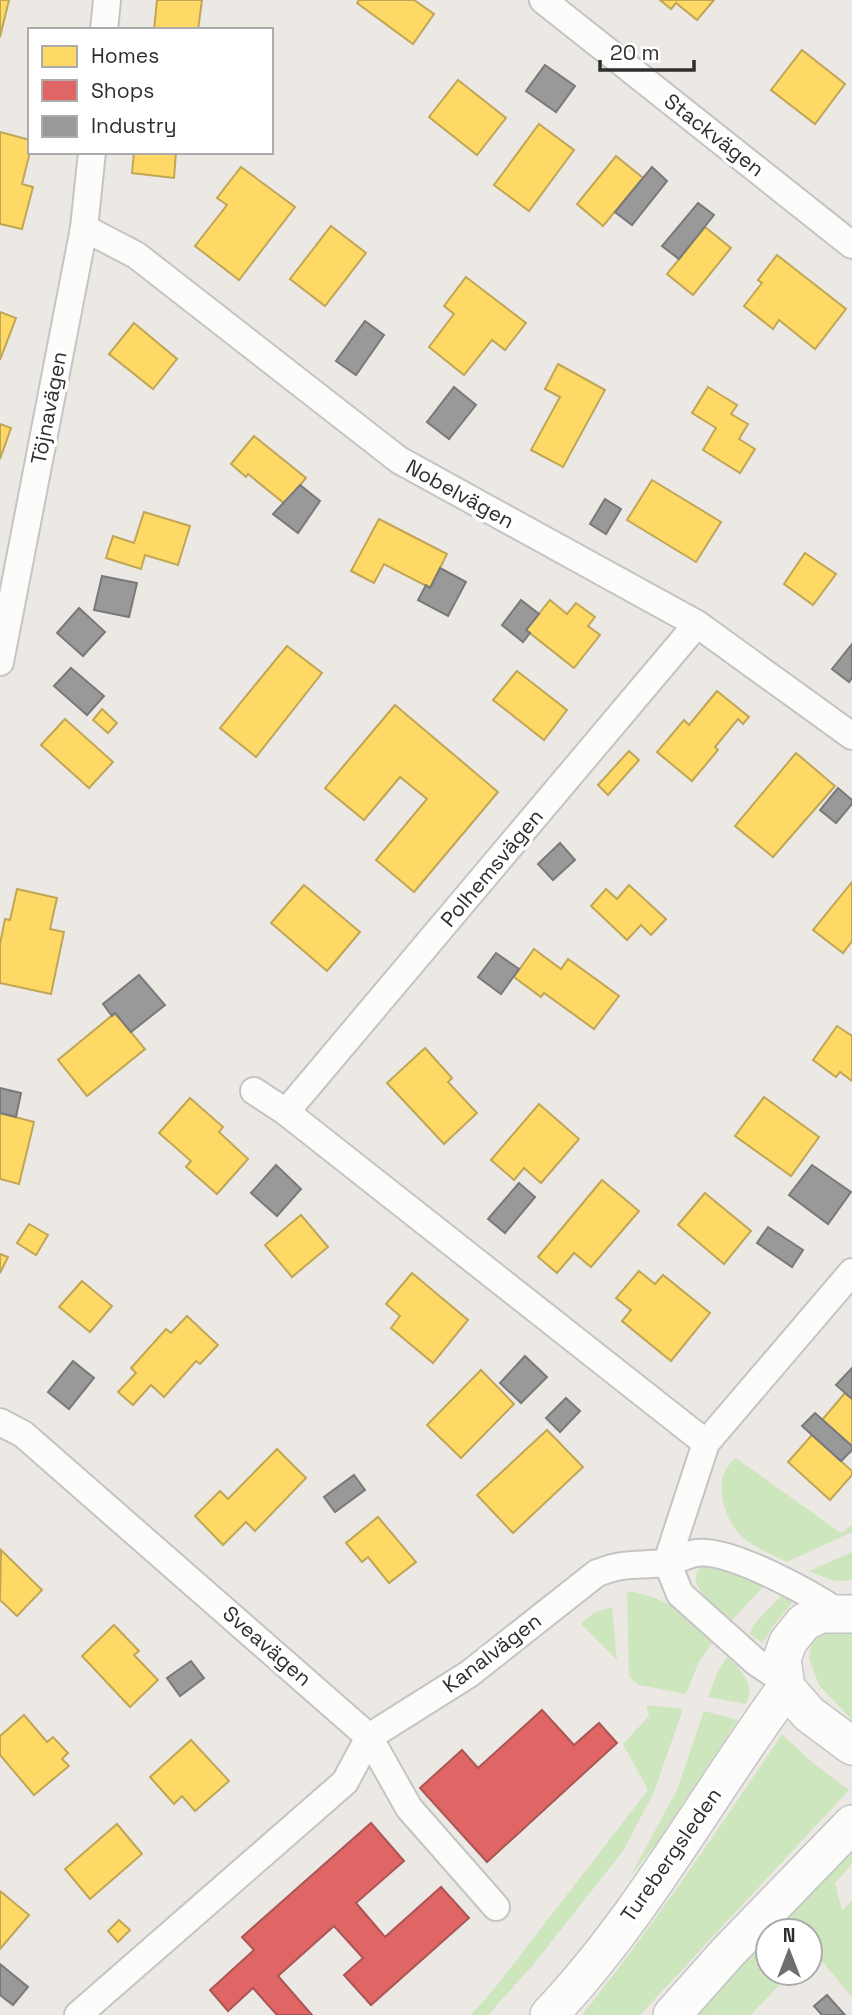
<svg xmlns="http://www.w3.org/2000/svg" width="852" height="2015" viewBox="0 0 852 2015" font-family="'Space Grotesk',sans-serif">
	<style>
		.green { fill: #cee6be }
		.homes { fill: #ffd966; stroke: #c0a655; stroke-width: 2 }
		.shops { fill: #e06666; stroke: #ab5555; stroke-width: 2 }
		.industry { fill: #999; stroke: #797979; stroke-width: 2 }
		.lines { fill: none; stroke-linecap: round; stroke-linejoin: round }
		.street-casing { stroke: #c5c4c5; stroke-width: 30 }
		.secondary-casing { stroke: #c5c4c5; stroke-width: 40 }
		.street { stroke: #fcfcfb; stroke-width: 26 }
		.secondary { stroke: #fcfcfb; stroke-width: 37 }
		.labels { text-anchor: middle; stroke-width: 7; stroke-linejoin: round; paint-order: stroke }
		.street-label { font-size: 21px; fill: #2e2e2e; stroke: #fff }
	</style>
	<rect width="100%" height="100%" fill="#ece8e4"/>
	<g class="green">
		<path d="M736 1458 841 1533 852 1525V1532L787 1562C751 1545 730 1538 722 1496 720 1479 723 1469 736 1458Z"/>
		<path d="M852 1552V1580C835 1583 824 1578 809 1571Z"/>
		<path d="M706 1563 767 1583 732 1620C718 1607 677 1582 706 1563Z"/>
		<path d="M632 1592C669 1598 688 1616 712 1643L699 1662 686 1694 639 1685 629 1676 627 1593Z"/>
		<polygon points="785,1592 796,1598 773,1626 763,1643 749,1634 756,1622"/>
		<polygon points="612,1607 617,1660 581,1624 595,1612"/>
		<polygon points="839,1629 852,1631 852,1720 819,1685 809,1659 812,1642 822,1634"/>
		<path d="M727 1657C741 1669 756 1685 746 1704L708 1697 718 1671Z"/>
		<polygon points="646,1705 683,1709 654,1792 623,1851 533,1965 488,2015 471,2015 494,1989 648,1790 623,1744 649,1716"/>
		<polygon points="704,1711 738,1720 656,1844 630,1877 677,1790"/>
		<path d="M782 1734 814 1764 849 1790 640 2015H582C654 1925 718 1830 782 1734Z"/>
		<polygon points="852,1848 852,1864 835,1883 842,1911 852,1900 852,1887 852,1997 812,1949 810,1951 810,1931 772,1931"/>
		<polygon points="768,1936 768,1973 790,1973 751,2015 697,2015"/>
	</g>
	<g class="homes">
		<polygon points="0,0 9,0 0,37"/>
		<polygon points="157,0 202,0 198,30 154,30"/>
		<polygon points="359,0 414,0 434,14 413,44 357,3"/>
		<polygon points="660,0 714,0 697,20 676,3 671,9"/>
		<polygon points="802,50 845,84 815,124 771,90"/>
		<polygon points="458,80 506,118 477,155 429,117"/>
		<polygon points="539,124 574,150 529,211 494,185"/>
		<polygon points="0,132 30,140 30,152 22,184 33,187 22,229 0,224"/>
		<polygon points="134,152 176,152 174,178 132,173"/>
		<polygon points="616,156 643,178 603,226 577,204"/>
		<polygon points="241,167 295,207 239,280 195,246 227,205 217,198"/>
		<polygon points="331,226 366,253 325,306 290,279"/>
		<polygon points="705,227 731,248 693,295 667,274"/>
		<polygon points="777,255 846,309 815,349 779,320 773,329 744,306 762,283 758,280"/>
		<polygon points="466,277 526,323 505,350 492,340 464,375 429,347 454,314 444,306"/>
		<polygon points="0,312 16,318 0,360"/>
		<polygon points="134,323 177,359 153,389 109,354"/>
		<polygon points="558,364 605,390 563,467 531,450 560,397 545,389"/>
		<polygon points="708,387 737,405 731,414 748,424 739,439 755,449 740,473 703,450 716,428 692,413"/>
		<polygon points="0,424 11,428 0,459"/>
		<polygon points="254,436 306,478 285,504 248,474 246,477 231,464"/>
		<polygon points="652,480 721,522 696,562 627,520"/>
		<polygon points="144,512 190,526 178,565 145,555 141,569 106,558 113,536 134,543"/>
		<polygon points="379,519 447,554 430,588 384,564 374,583 351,571"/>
		<polygon points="805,553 836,574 813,605 784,584"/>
		<polygon points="550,600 567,614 576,603 595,617 588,626 600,635 574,668 526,630"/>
		<polygon points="287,646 322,673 256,757 220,728"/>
		<polygon points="517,671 567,710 544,740 493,700"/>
		<polygon points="717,691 749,717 743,724 738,719 715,747 718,750 692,781 657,752 684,720 689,725"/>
		<polygon points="395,705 498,792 414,892 376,860 427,799 400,777 364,820 325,788"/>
		<polygon points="102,709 117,723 108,733 93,720"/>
		<polygon points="65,719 113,762 89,788 41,745"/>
		<polygon points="629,751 639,760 608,795 598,785"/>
		<polygon points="796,753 835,786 773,857 735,826"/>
		<polygon points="852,882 852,941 843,953 813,930"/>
		<polygon points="304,885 360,932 327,971 271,923"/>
		<polygon points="629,885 666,919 651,935 641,925 627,940 591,906 606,889 617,899"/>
		<polygon points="17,889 57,898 50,929 64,932 51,994 0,983 0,944 5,919 10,920"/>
		<polygon points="534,949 561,969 568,959 619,996 594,1029 544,993 541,997 514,977"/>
		<polygon points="115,1013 145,1049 87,1096 58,1060"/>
		<polygon points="837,1026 852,1036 852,1081 840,1072 836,1077 813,1060"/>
		<polygon points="425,1048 452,1078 448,1082 477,1113 444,1144 387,1083"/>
		<polygon points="764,1097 819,1137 791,1176 735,1136"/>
		<polygon points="190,1098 223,1127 219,1132 248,1159 217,1194 186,1167 191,1161 159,1133"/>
		<polygon points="539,1104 579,1139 541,1183 524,1168 514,1180 491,1160"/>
		<polygon points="0,1113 34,1122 19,1184 0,1179"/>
		<polygon points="602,1180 639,1211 591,1267 574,1253 557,1273 538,1257"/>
		<polygon points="705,1193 751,1231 724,1264 678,1225"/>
		<polygon points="301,1215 328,1247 292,1277 265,1245"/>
		<polygon points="29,1224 48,1235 36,1255 17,1243"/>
		<polygon points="0,1254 8,1257 0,1273"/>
		<polygon points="639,1271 655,1284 663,1275 710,1313 671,1361 622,1321 631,1310 616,1298"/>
		<polygon points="412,1273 468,1320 433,1363 391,1328 400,1316 386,1304"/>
		<polygon points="82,1281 112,1306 90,1332 59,1307"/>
		<polygon points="187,1316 218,1345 200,1364 196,1361 164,1397 151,1385 133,1405 118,1392 136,1373 131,1368 166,1329 171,1333"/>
		<polygon points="481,1370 514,1404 461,1458 427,1425"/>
		<polygon points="845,1393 852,1399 852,1446 822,1420"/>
		<polygon points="547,1430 583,1467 513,1533 477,1495"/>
		<polygon points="812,1435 852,1471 852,1475 830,1500 788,1462"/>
		<polygon points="277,1449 306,1478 255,1531 246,1522 223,1545 195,1516 220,1491 228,1499"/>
		<polygon points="378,1517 416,1562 389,1583 368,1557 362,1562 346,1543"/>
		<polygon points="1,1550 42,1590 17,1616 0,1600"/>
		<polygon points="114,1625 139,1651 134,1655 158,1680 130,1707 82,1656"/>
		<polygon points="24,1715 47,1742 53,1737 68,1753 62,1759 69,1766 34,1795 0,1755 0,1736"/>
		<polygon points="191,1740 229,1781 195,1811 182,1796 174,1804 150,1777"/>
		<polygon points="117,1824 142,1854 90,1899 65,1869"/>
		<polygon points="0,1891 29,1915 0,1949"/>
		<polygon points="119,1920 130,1930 118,1942 108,1931"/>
	</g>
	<g class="shops">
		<polygon points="542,1710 574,1745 599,1723 617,1743 487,1862 420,1788 462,1750 478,1768"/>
		<polygon points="371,1823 404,1861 356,1903 385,1937 441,1887 469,1918 371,2005 344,1975 363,1958 334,1926 278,1976 312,2015 277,2015 253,1988 228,2011 210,1990 254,1950 242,1937"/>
	</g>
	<g class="industry">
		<polygon points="545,65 575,86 556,112 526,91"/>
		<polygon points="652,167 667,181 632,225 615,212"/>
		<polygon points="698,203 714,215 679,259 662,246"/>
		<polygon points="365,321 384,335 356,375 336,361"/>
		<polygon points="454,387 476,405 449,439 427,422"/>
		<polygon points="300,485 320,501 298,533 273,514"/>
		<polygon points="605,499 621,509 606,534 590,524"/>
		<polygon points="440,568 466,582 448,616 418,600 426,585 430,588"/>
		<polygon points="102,576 137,583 129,617 94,610"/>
		<polygon points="521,600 539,614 526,630 530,633 523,642 502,625"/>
		<polygon points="79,608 105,632 83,656 57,633"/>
		<polygon points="852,644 852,678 849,682 832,669"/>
		<polygon points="71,668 104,696 87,715 54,686"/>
		<polygon points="838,788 852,800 852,804 836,823 820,810"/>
		<polygon points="560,843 575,860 553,880 538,864"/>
		<polygon points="496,953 519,969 501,994 478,977"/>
		<polygon points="139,975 165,1005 131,1032 115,1013 112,1016 103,1004"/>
		<polygon points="0,1088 21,1093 16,1117 0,1113"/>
		<polygon points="276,1165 301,1189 277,1216 251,1193"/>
		<polygon points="812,1165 851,1192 828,1224 789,1195"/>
		<polygon points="519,1183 535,1197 505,1233 488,1219"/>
		<polygon points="768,1227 803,1250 792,1267 757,1243"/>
		<polygon points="525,1356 547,1377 521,1403 500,1383"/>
		<polygon points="73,1361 94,1378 69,1409 48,1392"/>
		<polygon points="852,1368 852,1399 836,1385"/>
		<polygon points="566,1398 580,1411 560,1432 546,1418"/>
		<polygon points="815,1413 852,1446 852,1450 841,1461 802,1426"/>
		<polygon points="354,1475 365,1490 335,1512 324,1497"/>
		<polygon points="191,1661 204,1678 180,1696 167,1678"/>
		<polygon points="0,1964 28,1987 13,2005 0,1995"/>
		<polygon points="827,1995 845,2015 822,2015 814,2006"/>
	</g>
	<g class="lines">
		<defs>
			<g id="street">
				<polyline points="543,0 852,245"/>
				<polyline points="104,30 107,0"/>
				<polyline points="84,228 136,255 399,460 697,624 852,736"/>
				<polyline points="0,662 84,228 92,152"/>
				<polyline points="254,1091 286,1112 706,1443"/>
				<polyline points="286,1112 697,624"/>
				<polyline points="0,1422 23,1434 369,1737 409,1808 496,1907"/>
				<polyline points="667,1562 706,1443 852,1272"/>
				<polyline points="667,1562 680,1594 756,1662 784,1681"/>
				<path d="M78 2015 345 1782 369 1737 469 1674 597 1573C623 1562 638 1566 665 1563 676 1561 685 1555 696 1553 729 1548 810 1593 838 1612"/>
			</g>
			<g id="secondary">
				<polyline points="852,1614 821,1614 804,1622 788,1642 782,1659 786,1688 809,1714 852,1746"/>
				<path d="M549 2015C642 1917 706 1797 786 1688"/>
				<polyline points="672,2015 728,1952 852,1824"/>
			</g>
		</defs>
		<use href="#street" class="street-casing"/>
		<use href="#secondary" class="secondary-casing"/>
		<use href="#street" class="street"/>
		<use href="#secondary" class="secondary"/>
	</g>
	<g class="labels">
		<g class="street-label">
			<text transform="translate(714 135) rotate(38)" y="7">Stackvägen</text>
			<text transform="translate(49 408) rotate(-79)" y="7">Töjnavägen</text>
			<text transform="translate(460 494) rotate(29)" y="7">Nobelvägen</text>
			<text transform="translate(492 868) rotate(-50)" y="7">Polhemsvägen</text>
			<text transform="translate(267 1646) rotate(41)" y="7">Sveavägen</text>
			<text transform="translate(492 1653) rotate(-37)" y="7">Kanalvägen</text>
			<text transform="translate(671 1855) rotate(-55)" y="7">Turebergsleden</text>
		</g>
	</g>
	<rect x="28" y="28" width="245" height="126" fill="#ffffff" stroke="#ababab" stroke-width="2"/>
	<rect x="42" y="46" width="35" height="21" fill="#ffd966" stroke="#ababab" stroke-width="2"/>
	<text x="91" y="63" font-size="21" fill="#2e2e2e">Homes</text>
	<rect x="42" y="80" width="35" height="21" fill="#e06666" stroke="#ababab" stroke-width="2"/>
	<text x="91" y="98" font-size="21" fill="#2e2e2e">Shops</text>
	<rect x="42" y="116" width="35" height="21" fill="#999999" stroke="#ababab" stroke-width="2"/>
	<text x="91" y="133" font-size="21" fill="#2e2e2e">Industry</text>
	<g transform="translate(789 1952)"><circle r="33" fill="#ffffff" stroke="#ababab" stroke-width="2"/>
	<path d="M0-5L12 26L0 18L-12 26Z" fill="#706f6e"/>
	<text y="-10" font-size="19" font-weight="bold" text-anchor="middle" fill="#2e2e2e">N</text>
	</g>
	<path d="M600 60v10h94v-10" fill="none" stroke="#2e2e2e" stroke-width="3.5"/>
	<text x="610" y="60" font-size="21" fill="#2e2e2e" stroke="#ffffff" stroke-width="5" paint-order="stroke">20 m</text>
</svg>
